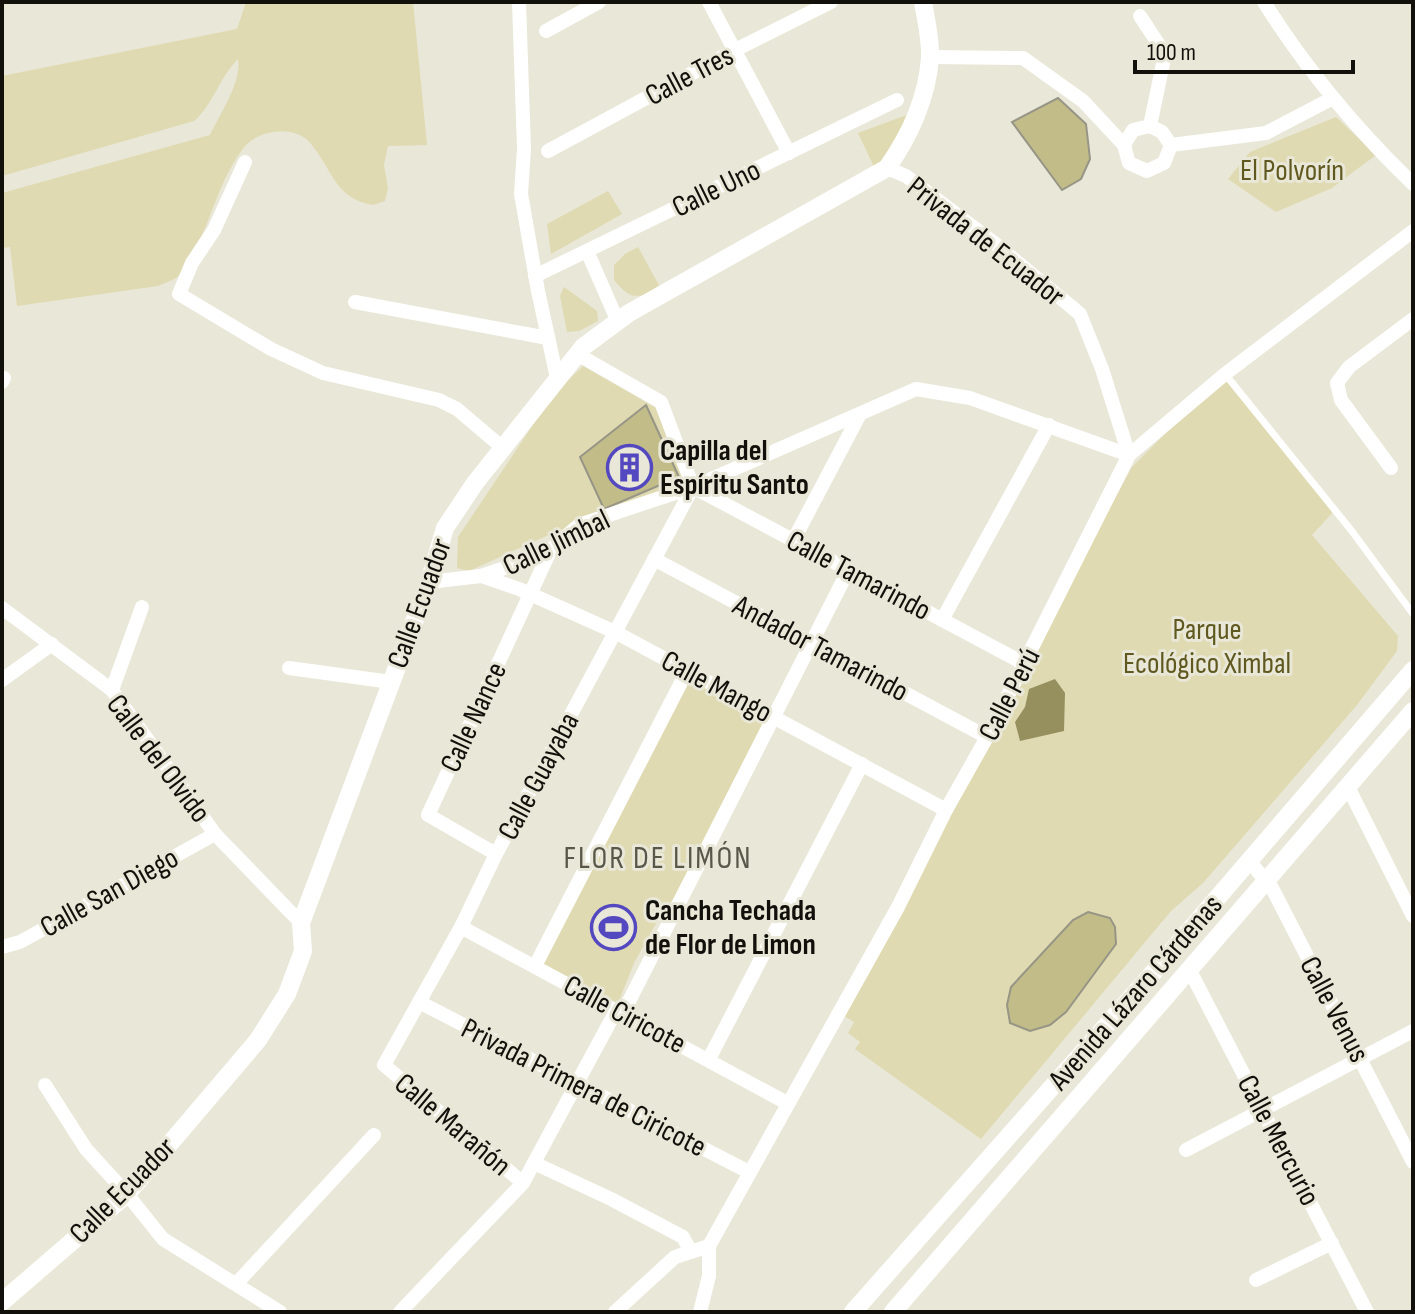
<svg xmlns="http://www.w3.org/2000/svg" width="1415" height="1314" viewBox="0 0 1415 1314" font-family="'Sofia Sans Condensed',sans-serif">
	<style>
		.green { fill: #dfdab1 }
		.water { fill: #96905f }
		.building { fill: #c2bc89; stroke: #979586; stroke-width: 2 }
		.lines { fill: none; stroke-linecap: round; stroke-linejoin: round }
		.lane { stroke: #fff; stroke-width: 7 }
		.street { stroke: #fff; stroke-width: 14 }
		.secondary { stroke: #fff; stroke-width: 18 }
		.labels { text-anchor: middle; stroke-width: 6; stroke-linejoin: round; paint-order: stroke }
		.street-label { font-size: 30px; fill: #11100b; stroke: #e9e7d7 }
		.park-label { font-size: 30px; fill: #60591f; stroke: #e9e7d7 }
		.poi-label { font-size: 30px; font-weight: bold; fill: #11100b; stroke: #e9e7d7; text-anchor: start }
		.neighbourhood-label { font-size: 32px; letter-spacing: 2px; fill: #595749; stroke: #e9e7d7 }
	</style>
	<rect width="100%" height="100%" fill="#e9e7d7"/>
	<g class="green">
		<path d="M246 2H413L427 145 388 146 384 165 388 188 385 201 373 205C334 198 333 170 311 144 295 123 255 130 242 150 220 180 212 216 196 249 191 257 188 269 180 275 174 280 165 283 158 286L17 306 10 247 2 248V193L210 135C220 114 242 82 238 59 219 78 213 105 194 121L2 176V76L237 29Z"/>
		<polygon points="912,113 902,143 875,169 858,133"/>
		<polygon points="1336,117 1376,155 1332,188 1276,212 1228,179 1250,152"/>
		<polygon points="608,191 622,214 551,254 547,224"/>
		<path d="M638 247 661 289C637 298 631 301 614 280V265L625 254Z"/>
		<polygon points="564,287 597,311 598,321 579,331 567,332 560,296"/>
		<polygon points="583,366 656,408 689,486 553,533 469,571 457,568 458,537 553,395"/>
		<polygon points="1225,374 1334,511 1312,535 1398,636 1397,651 1357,705 1203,883 1171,911 981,1139 855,1049 860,1042 848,1033 854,1022 838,1012 1132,467"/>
		<polygon points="688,673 769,717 693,871 658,920 634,963 617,1006 538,966"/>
	</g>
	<polygon class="water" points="1055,679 1065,693 1064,731 1020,741 1015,722 1025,707 1029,689"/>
	<g class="building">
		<polygon points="1058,98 1086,124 1090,159 1081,179 1062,190 1012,122"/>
		<polygon points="646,405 679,477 604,509 580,457"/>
		<polygon points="1088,912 1110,918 1115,927 1116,944 1066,1012 1050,1025 1030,1031 1010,1023 1007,1005 1011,987 1073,920"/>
	</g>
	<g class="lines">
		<polyline class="lane" points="1225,374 1351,530 1413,614"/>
		<g class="street">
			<polyline points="519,2 524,149 521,194 538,291 557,378"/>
			<polyline points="709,2 789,153"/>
			<path d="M1264 2C1306 69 1356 129 1413 184"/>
			<polyline points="1140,16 1165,54 1150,126"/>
			<polyline points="546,31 599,2"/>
			<polyline points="930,57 1023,58 1083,101 1124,145 1129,163 1147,171 1164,163 1171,145 1162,132 1150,126 1133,130 1124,145"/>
			<polyline points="1171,145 1266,133 1333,98"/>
			<polyline points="548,151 735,50 831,2"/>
			<polyline points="245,162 214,230 192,263 179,294 271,349 323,373 439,400 457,409 504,449"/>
			<polyline points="887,168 906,176 993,242 1080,314 1102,369 1129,455"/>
			<polyline points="587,251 618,322"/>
			<polyline points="535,276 897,100"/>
			<polyline points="355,302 548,338"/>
			<polyline points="577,354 661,402 693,487"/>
			<polyline points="2,382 4,378"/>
			<polyline points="1391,468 1341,400 1337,383 1349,367 1413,319"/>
			<polyline points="693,487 1025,664"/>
			<polyline points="793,541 860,414"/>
			<polyline points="654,559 987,737"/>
			<polyline points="481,576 519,589 615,632 946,810"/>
			<polyline points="429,582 481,576 528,560 551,549 579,525 693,487 916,389 970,398 1129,455"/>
			<polyline points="2,608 112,690 215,834 301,923"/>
			<polyline points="942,620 1049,425"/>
			<polyline points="289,668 391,682"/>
			<polyline points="2,680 52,644"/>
			<polyline points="112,690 142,607"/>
			<polyline points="1347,785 1413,916"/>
			<polyline points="496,854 428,815 551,549"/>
			<polyline points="1249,861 1272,888 1413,1162"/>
			<polyline points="461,927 787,1103"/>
			<polyline points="2,947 20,942 215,834"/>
			<polyline points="535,966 687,671"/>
			<polyline points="1189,969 1367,1312"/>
			<polyline points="419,1002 749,1172"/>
			<polyline points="623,1013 848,571"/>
			<polyline points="709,1059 862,764"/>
			<polyline points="45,1085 86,1149 127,1194 163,1239 280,1312"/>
			<polyline points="1186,1150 1413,1031"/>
			<polyline points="534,1163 611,1199 683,1237 691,1252"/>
			<polyline points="523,1183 384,1065 461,927 496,854 693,487"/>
			<polyline points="1256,1280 1332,1243"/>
			<polyline points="236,1284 374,1135"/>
			<polyline points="400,1312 523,1183 617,1009"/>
			<polyline points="615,1312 675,1257 709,1246 898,907 946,810 987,737 1129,455 1225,374 1413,231"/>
			<polyline points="700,1312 709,1276 709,1246"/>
		</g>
		<g class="secondary">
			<path d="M2 1302 127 1194 258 1040 287 994 303 951 301 923 429 582 445 528 475 483 583 347 629 313 887 168C909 137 927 98 930 58 931 40 926 20 923 2"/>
			<polyline points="853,1312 1152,974 1413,670"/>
			<polyline points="893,1312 1413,711"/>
		</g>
	</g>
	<defs>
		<symbol id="building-ring" viewBox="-11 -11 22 22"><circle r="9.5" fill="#e9e7d7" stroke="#5448c0" stroke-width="1.5"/><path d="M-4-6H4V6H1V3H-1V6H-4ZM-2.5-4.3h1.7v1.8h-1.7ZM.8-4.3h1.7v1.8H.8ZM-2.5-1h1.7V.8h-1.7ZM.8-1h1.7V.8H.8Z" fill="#5448c0"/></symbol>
		<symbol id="stadium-ring" viewBox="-11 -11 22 22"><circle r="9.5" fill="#e9e7d7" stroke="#5448c0" stroke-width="1.5"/><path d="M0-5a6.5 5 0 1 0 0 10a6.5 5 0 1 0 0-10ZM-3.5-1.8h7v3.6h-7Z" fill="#5448c0"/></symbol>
	</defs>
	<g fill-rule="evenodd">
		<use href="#building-ring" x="604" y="442" width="51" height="51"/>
		<use href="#stadium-ring" x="588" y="902" width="51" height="51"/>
	</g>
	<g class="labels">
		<g class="street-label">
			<text transform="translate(689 75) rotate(-28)" y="10">Calle Tres</text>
			<text transform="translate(716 188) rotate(-26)" y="10">Calle Uno</text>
			<text transform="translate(986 241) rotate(38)" y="10">Privada de Ecuador</text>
			<text transform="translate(556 542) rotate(-26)" y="10">Calle Jimbal</text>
			<text transform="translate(859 575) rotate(28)" y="10">Calle Tamarindo</text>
			<text transform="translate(419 603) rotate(-70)" y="10">Calle Ecuador</text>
			<text transform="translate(821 648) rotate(28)" y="10">Andador Tamarindo</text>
			<text transform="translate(717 686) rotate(28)" y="10">Calle Mango</text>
			<text transform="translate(1009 694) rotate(-63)" y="10">Calle Perú</text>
			<text transform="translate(473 717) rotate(-65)" y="10">Calle Nance</text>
			<text transform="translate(159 758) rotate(53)" y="10">Calle del Olvido</text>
			<text transform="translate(538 776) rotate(-62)" y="10">Calle Guayaba</text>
			<text transform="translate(109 892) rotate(-29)" y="10">Calle San Diego</text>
			<text transform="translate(1135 992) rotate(-49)" y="10">Avenida Lázaro Cárdenas</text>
			<text transform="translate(1335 1009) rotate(62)" y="10">Calle Venus</text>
			<text transform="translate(625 1014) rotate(28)" y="10">Calle Ciricote</text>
			<text transform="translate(584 1087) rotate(27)" y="10">Privada Primera de Ciricote</text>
			<text transform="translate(453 1124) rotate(40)" y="10">Calle Marañón</text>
			<text transform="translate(1279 1140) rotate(62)" y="10">Calle Mercurio</text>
			<text transform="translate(122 1190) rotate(-45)" y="10">Calle Ecuador</text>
		</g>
		<g class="park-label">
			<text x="1292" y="180">El Polvorín</text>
			<text x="1207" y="639">Parque<tspan x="1207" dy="34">Ecológico Ximbal</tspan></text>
		</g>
		<g class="poi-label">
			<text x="660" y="460">Capilla del<tspan x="660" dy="34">Espíritu Santo</tspan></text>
			<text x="645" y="920">Cancha Techada<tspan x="645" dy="34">de Flor de Limon</tspan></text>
		</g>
		<g class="neighbourhood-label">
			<text x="658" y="868">FLOR DE LIMÓN</text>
		</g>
	</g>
	<rect width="1415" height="1314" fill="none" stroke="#11100b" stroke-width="8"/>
	<path d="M1135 60v12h218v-12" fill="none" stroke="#11100b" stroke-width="4"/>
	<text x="1147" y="60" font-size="24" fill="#11100b" stroke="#e9e7d7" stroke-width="6" paint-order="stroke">100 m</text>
</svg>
